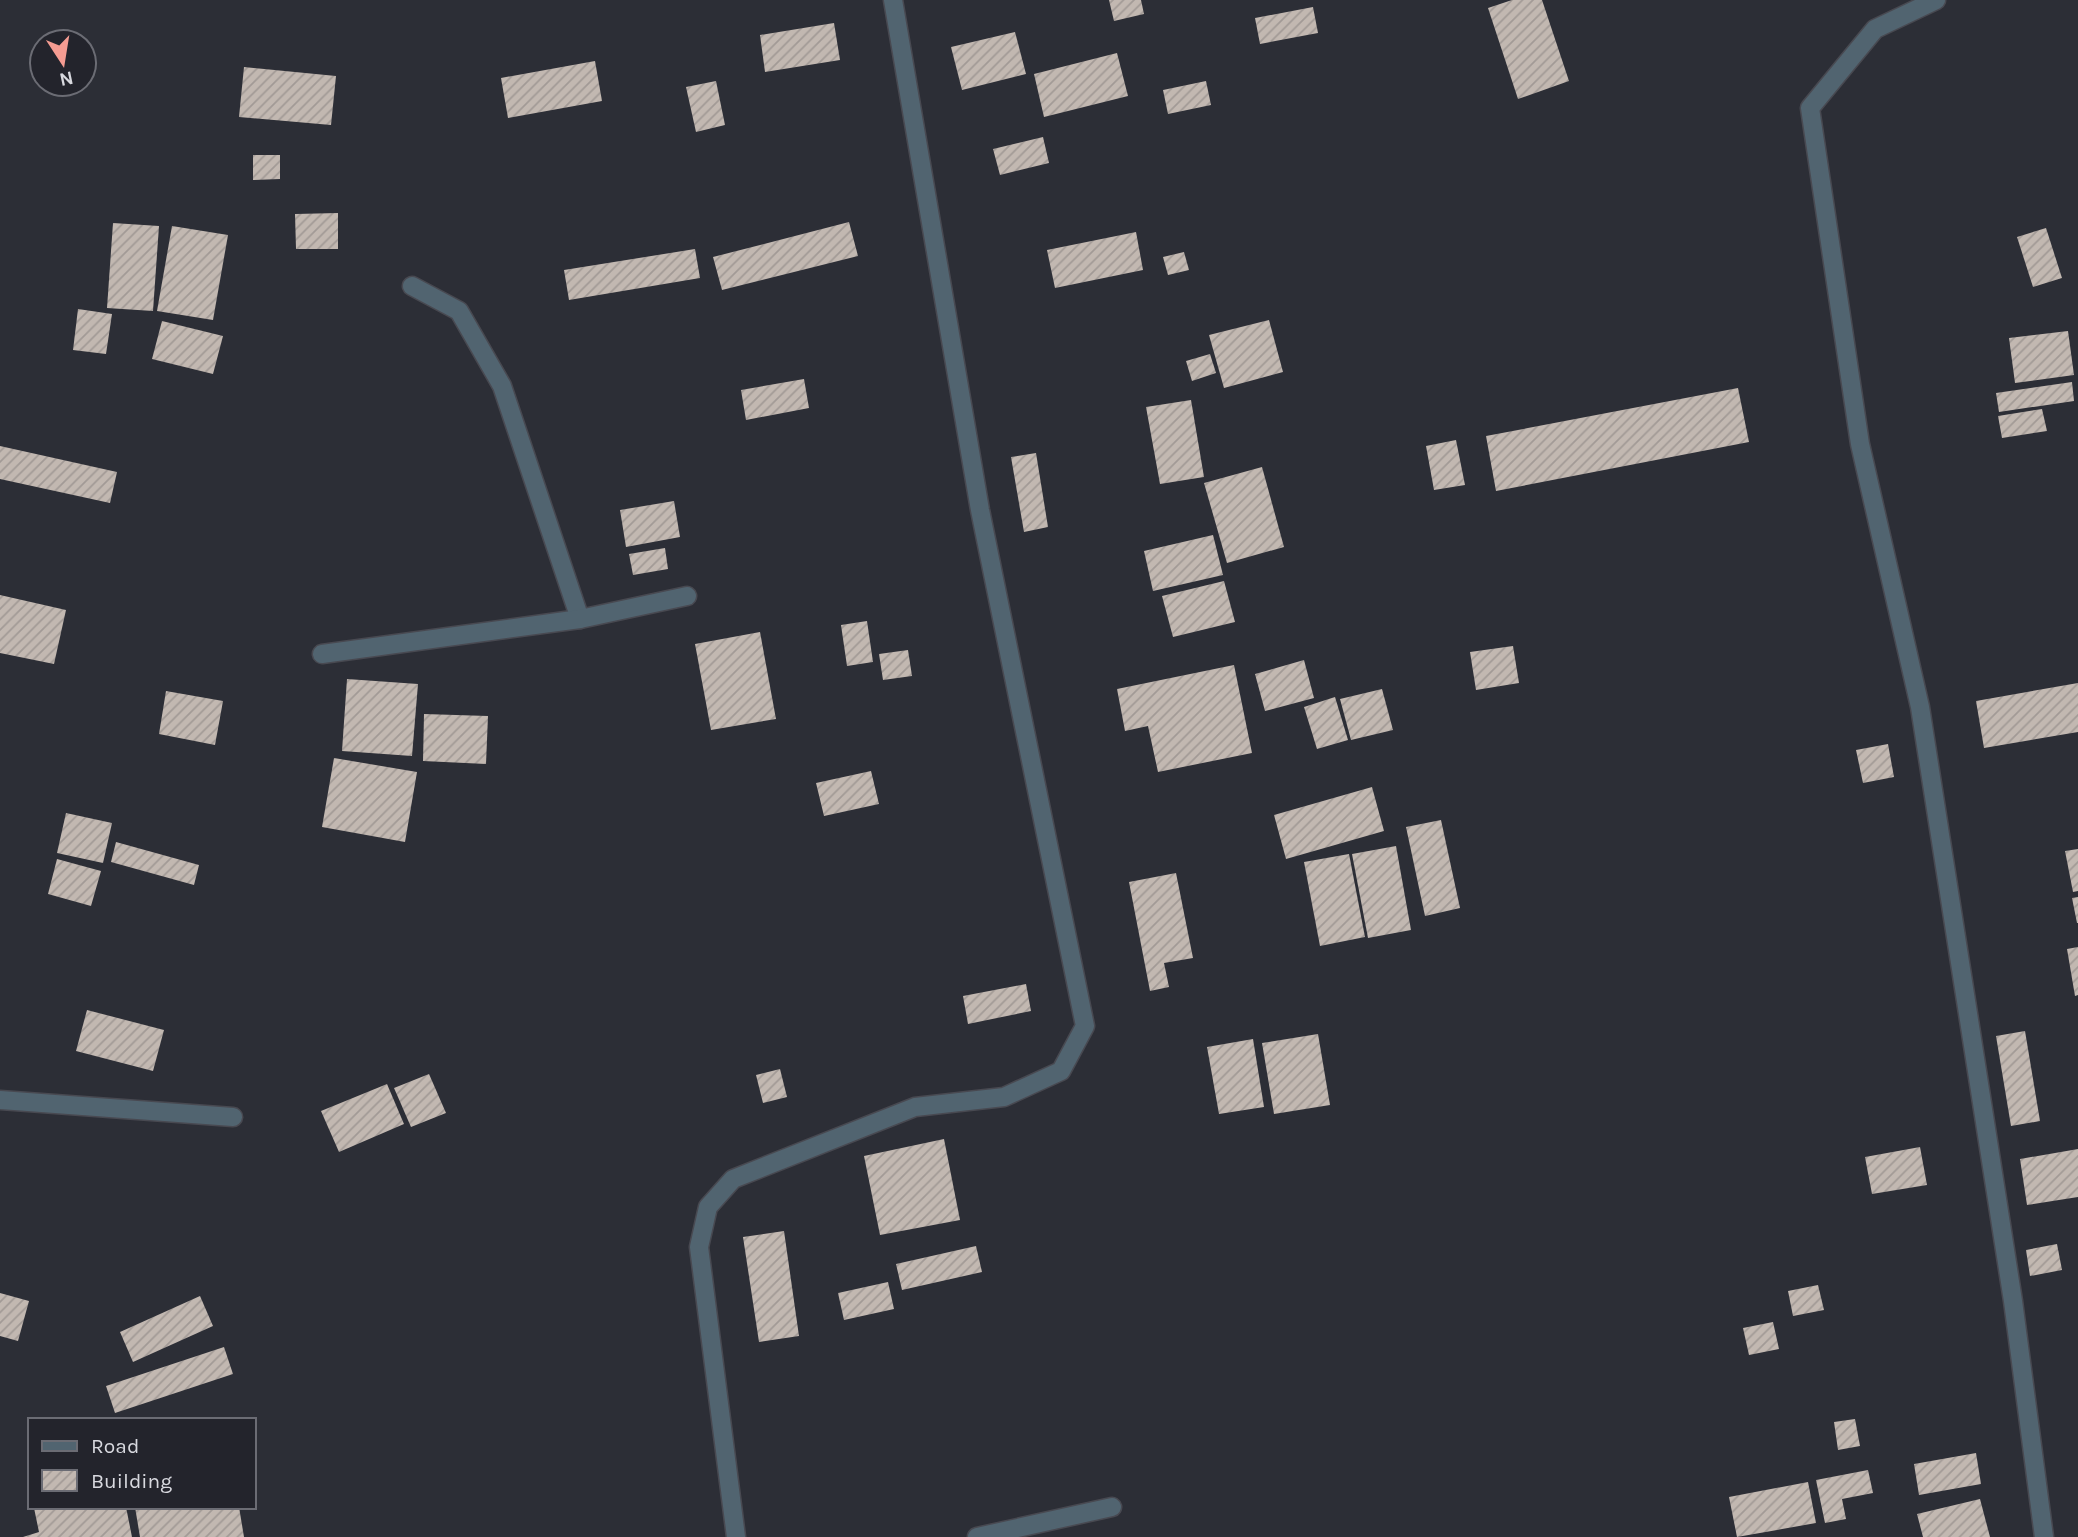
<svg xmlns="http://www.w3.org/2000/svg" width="2078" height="1537" viewBox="0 0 2078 1537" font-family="Karla,sans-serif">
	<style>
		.building { fill: url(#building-hatch) }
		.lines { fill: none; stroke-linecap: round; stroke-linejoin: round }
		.street-casing { stroke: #484951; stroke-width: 21 }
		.street { stroke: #516470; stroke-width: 18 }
	</style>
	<defs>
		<pattern id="building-hatch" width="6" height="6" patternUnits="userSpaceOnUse" patternTransform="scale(1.75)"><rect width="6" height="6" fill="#c2b8b1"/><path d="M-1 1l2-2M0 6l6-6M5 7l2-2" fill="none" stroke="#a29a96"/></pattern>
	</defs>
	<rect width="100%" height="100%" fill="#2c2e36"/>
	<g class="building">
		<polygon points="1109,0 1141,0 1144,14 1114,21"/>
		<polygon points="1512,0 1542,0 1569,81 1518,99 1488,8"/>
		<polygon points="1313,7 1318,33 1260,44 1255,18"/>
		<polygon points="834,23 840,60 765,72 760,35"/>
		<polygon points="1015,32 1026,74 962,90 951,47"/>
		<polygon points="1117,53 1128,96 1044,117 1034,74"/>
		<polygon points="595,61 602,101 508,118 501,78"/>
		<polygon points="244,67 336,76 331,125 239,117"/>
		<polygon points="716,81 725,125 696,132 686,87"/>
		<polygon points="1206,81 1211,105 1168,114 1163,90"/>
		<polygon points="1043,137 1049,163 1000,175 993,149"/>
		<polygon points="253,155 280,155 280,179 253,180"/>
		<polygon points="338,213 338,249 296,249 295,214"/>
		<polygon points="849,222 858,256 722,290 713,257"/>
		<polygon points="113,223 159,226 153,311 107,308"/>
		<polygon points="172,226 228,235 213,320 157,311"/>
		<polygon points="2046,228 2062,278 2033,287 2017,237"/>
		<polygon points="1136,232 1143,270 1055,288 1047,250"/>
		<polygon points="695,249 700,278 569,300 564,270"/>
		<polygon points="1184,252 1189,270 1168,275 1163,257"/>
		<polygon points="78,309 112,314 106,354 73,350"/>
		<polygon points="1269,320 1283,372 1224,388 1209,335"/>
		<polygon points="162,321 223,336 213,374 152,359"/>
		<polygon points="2068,331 2074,375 2015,383 2009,338"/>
		<polygon points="1210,354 1216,373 1192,381 1186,361"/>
		<polygon points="804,379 809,408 746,420 741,390"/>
		<polygon points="2072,382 2074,401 1999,412 1996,393"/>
		<polygon points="1738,388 1749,442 1496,491 1486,436"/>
		<polygon points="1191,400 1204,477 1160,484 1146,407"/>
		<polygon points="2042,409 2047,431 2002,438 1998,416"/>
		<polygon points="1456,440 1465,485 1434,490 1426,446"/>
		<polygon points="0,446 117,472 110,503 0,479"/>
		<polygon points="1036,453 1048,527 1024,532 1011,457"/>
		<polygon points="1262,467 1284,547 1227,563 1204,483"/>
		<polygon points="674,501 680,537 626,547 620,510"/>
		<polygon points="1213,535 1223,575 1153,591 1144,551"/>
		<polygon points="665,548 668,569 633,575 629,554"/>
		<polygon points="1224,581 1235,622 1173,637 1162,596"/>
		<polygon points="0,595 66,610 54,664 0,653"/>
		<polygon points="867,621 873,662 847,666 841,625"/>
		<polygon points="760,632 776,719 711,730 695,644"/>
		<polygon points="1513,646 1519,683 1476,690 1470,652"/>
		<polygon points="908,650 912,676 883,680 879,654"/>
		<polygon points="1304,660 1314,698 1265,711 1255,674"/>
		<polygon points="1234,665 1252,753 1158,772 1148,726 1125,731 1117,689"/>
		<polygon points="347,679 418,684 412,756 342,751"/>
		<polygon points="2078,683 2078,732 1984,748 1976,701"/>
		<polygon points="1382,689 1393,730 1351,740 1340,699"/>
		<polygon points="166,691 223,701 215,745 159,734"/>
		<polygon points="1335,697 1348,740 1317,749 1304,707"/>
		<polygon points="424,714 488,716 486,764 423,761"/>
		<polygon points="1888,744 1894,777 1863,783 1856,750"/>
		<polygon points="334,758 417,772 405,842 322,827"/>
		<polygon points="871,771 879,804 824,816 816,783"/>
		<polygon points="1372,787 1384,831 1286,859 1274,815"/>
		<polygon points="66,813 112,823 103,863 57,853"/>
		<polygon points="1441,820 1460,908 1425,916 1406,827"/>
		<polygon points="116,842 199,865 194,885 111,862"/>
		<polygon points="1396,846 1411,930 1368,938 1352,854"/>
		<polygon points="2078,849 2078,891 2073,892 2065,851"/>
		<polygon points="1349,854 1365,937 1320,946 1304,862"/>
		<polygon points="57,859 101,871 91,906 48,894"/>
		<polygon points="1176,873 1193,958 1164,963 1169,987 1150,991 1129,882"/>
		<polygon points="2078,897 2078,923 2077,923 2072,898"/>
		<polygon points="2078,947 2078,995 2075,996 2067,949"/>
		<polygon points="1026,984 1031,1011 968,1024 963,996"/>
		<polygon points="87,1010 164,1030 153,1071 76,1051"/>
		<polygon points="2025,1031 2040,1121 2011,1126 1996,1036"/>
		<polygon points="1318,1034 1330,1105 1274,1114 1262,1043"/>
		<polygon points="1253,1039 1264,1107 1219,1114 1207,1047"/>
		<polygon points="780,1069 787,1097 763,1103 756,1075"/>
		<polygon points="429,1074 446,1113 411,1127 394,1088"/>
		<polygon points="387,1084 404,1124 339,1152 321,1111"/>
		<polygon points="944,1139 960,1220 880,1235 864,1156"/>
		<polygon points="1920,1147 1927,1185 1872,1194 1865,1157"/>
		<polygon points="2078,1149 2078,1197 2027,1205 2020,1159"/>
		<polygon points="784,1231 799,1336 759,1342 743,1237"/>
		<polygon points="2057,1244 2062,1270 2030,1276 2026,1250"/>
		<polygon points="976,1246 982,1272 902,1290 896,1264"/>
		<polygon points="888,1282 894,1309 844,1320 838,1293"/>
		<polygon points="1818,1285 1824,1310 1793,1316 1788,1291"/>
		<polygon points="0,1293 29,1301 18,1341 0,1336"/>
		<polygon points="200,1296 213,1326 133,1362 120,1332"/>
		<polygon points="1773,1322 1779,1349 1749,1355 1743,1328"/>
		<polygon points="224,1347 233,1374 115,1413 106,1386"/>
		<polygon points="1855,1419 1860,1446 1838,1450 1834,1422"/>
		<polygon points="1976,1453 1981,1484 1919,1495 1914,1464"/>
		<polygon points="1868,1470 1873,1493 1842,1499 1846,1519 1825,1523 1816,1480"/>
		<polygon points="1808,1482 1816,1523 1737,1537 1729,1497"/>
		<polygon points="1980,1499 1990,1537 1923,1537 1917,1514"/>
		<polygon points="126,1507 132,1537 23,1537 39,1532 34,1508"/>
		<polygon points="135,1507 239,1507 244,1537 140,1537"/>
	</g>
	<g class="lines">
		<defs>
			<g id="street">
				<polyline points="1936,0 1875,29 1810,108 1860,444 1920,707 2013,1301 2044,1537"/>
				<polyline points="412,286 459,311 502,386 580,619"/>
				<polyline points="322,654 580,619 687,596"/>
				<polyline points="0,1100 233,1117"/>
				<polyline points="736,1537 699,1247 708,1207 733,1179 915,1107 1004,1097 1061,1071 1085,1026 980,510 893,0"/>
				<polyline points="977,1537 1112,1507"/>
			</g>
		</defs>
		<use href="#street" class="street-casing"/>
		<use href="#street" class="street"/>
	</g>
	<rect x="28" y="1418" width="228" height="91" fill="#23242c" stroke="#6b6c74" stroke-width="2"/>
	<rect x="42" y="1441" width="35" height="10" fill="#516470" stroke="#6b6c74" stroke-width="2"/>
	<text x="91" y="1453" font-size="21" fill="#d8d9df">Road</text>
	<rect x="42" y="1470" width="35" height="21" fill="url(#building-hatch)" stroke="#6b6c74" stroke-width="2"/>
	<text x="91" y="1488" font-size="21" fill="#d8d9df">Building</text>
	<g transform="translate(63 63) rotate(168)"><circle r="33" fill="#23242c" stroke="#6b6c74" stroke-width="2"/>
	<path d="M0-5L12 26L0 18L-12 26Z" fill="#f59c92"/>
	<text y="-10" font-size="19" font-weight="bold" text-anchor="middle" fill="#d8d9df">N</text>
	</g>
</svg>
